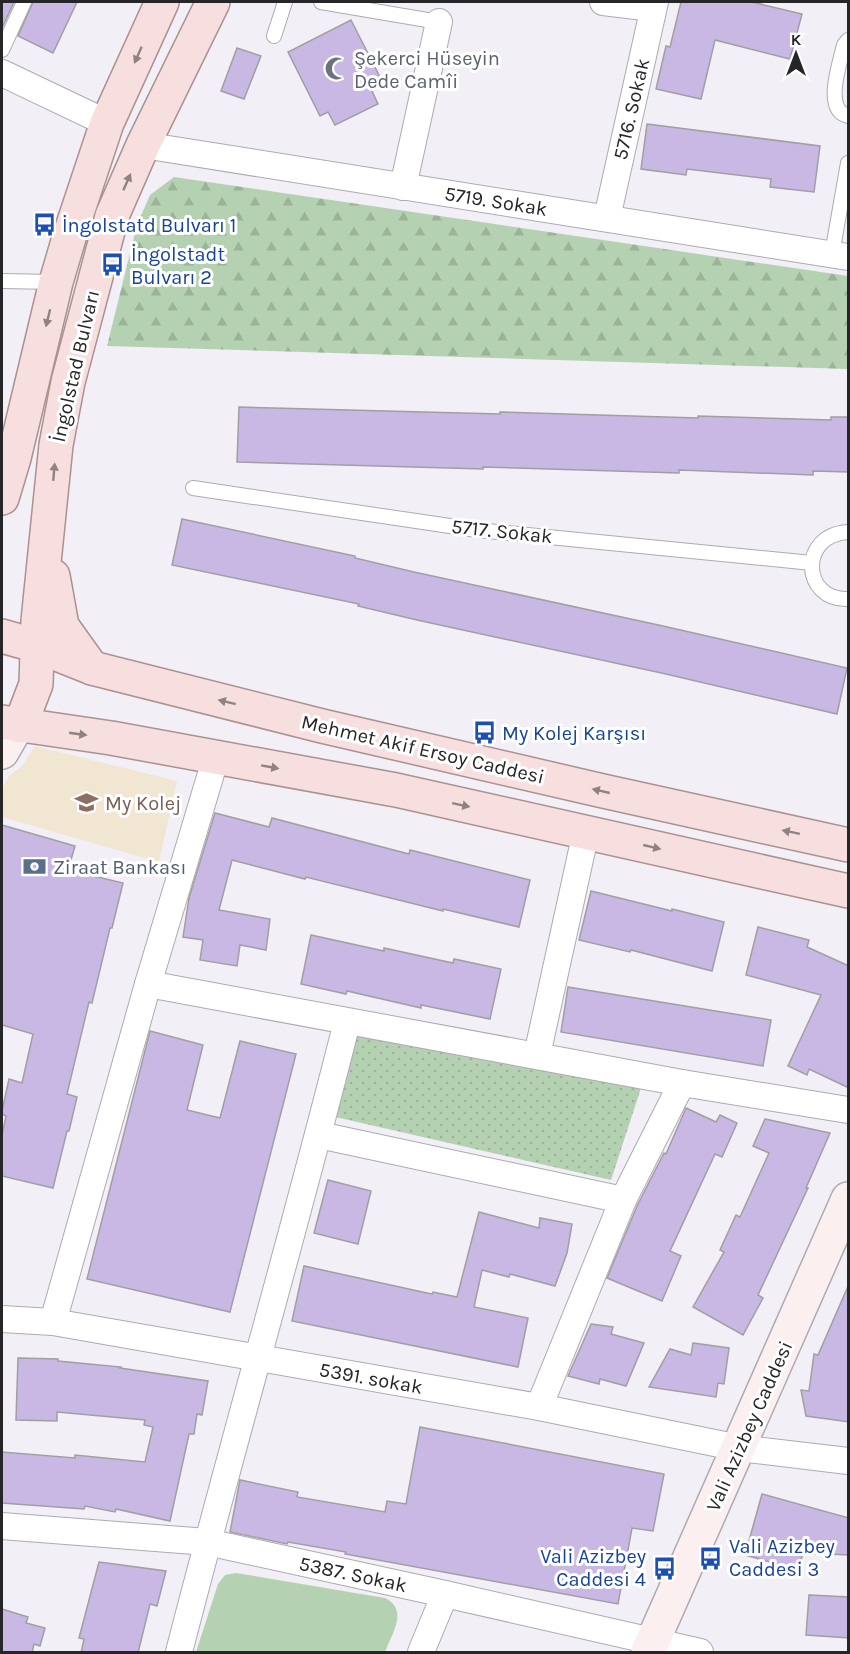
<svg xmlns="http://www.w3.org/2000/svg" width="850" height="1654" viewBox="0 0 850 1654" font-family="Karla,sans-serif">
	<style>
		.education { fill: #f0e6d1 }
		.grass { fill: #b4d2b1 }
		.forest { fill: url(#forest-firs) }
		.park { fill: url(#park-dots) }
		.building { fill: #c9b8e3; stroke: #a19ea4; stroke-width: 1.5 }
		.lines { fill: none; stroke-linecap: round; stroke-linejoin: round }
		.lane-casing { stroke: #adabb1; stroke-width: 16 }
		.street-casing { stroke: #adabb1; stroke-width: 28 }
		.secondary-casing { stroke: #adabb1; stroke-width: 36 }
		.primary-casing { stroke: #ab9191; stroke-width: 36 }
		.lane { stroke: #fff; stroke-width: 14 }
		.street { stroke: #fff; stroke-width: 26 }
		.secondary { stroke: #fbefef; stroke-width: 33 }
		.primary { stroke: #f8dfdf; stroke-width: 33 }
		.oneway { fill: #8f8284 }
		.labels { text-anchor: middle; stroke-width: 6; stroke-linejoin: round; paint-order: stroke }
		.worship-label { font-size: 20px; fill: #5b616d; stroke: #fff; text-anchor: start }
		.street-label { font-size: 20px; fill: #262628; stroke: #fff }
		.transit-label { font-size: 20px; fill: #164399; stroke: #fff; text-anchor: start }
		.education-label { font-size: 20px; fill: #785e54; stroke: #fff; text-anchor: start }
		.service-label { font-size: 20px; fill: #4e5e75; stroke: #fff; text-anchor: start }
	</style>
	<defs>
		<pattern id="forest-firs" width="22" height="20" patternUnits="userSpaceOnUse" patternTransform="scale(1.5)"><rect width="22" height="20" fill="#b4d2b1"/><path d="M5 1l3.5 6h-7zM16 11l3.5 6h-7z" fill="#9bb498"/></pattern>
		<pattern id="park-dots" width="8" height="8" patternUnits="userSpaceOnUse" patternTransform="scale(1.5)"><rect width="8" height="8" fill="#b4d2b1"/><path d="M2 2h.1M6 6h.1" fill="none" stroke="#9bb498" stroke-width="1.8" stroke-linecap="round"/></pattern>
	</defs>
	<rect width="100%" height="100%" fill="#f2eff6"/>
	<polygon class="education" points="35,746 177,781 159,862 2,817 2,789 9,776 22,766"/>
	<path class="grass" d="M236 1573 385 1598C409 1610 392 1633 385 1652H196L218 1584 225 1575Z"/>
	<polygon class="forest" points="174,177 848,276 848,369 107,346 137,225 150,195"/>
	<polygon class="park" points="349,1031 643,1082 611,1180 331,1116"/>
	<g class="building">
		<polygon points="2,2 14,2 2,28"/>
		<polygon points="33,2 77,2 53,53 18,36"/>
		<polygon points="681,2 752,2 802,14 790,59 715,40 701,99 656,89 666,46 670,47"/>
		<polygon points="351,20 384,85 372,91 378,104 335,125 328,112 320,116 288,52"/>
		<polygon points="237,48 261,56 244,99 221,91"/>
		<polygon points="647,124 820,146 814,192 770,187 771,179 687,169 686,175 641,169"/>
		<polygon points="239,407 500,414 500,412 698,418 698,416 831,420 831,417 849,417 849,472 813,471 813,475 679,470 679,473 483,467 483,469 237,462"/>
		<polygon points="182,519 355,556 355,558 414,572 663,626 847,668 837,714 666,674 417,620 358,606 359,604 172,565"/>
		<polygon points="215,813 269,827 272,818 409,854 410,850 530,880 519,927 443,909 443,911 306,877 305,879 232,860 219,910 270,919 266,950 240,945 237,966 200,960 203,940 183,937 189,898"/>
		<polygon points="2,825 75,846 68,870 123,883 112,928 110,928 92,1003 89,1002 67,1094 77,1097 69,1131 67,1131 53,1188 2,1176 2,1135 6,1116 2,1114 2,1111 9,1079 22,1083 33,1034 2,1025"/>
		<polygon points="591,891 672,911 672,909 724,922 712,971 631,950 630,952 579,940"/>
		<polygon points="758,927 809,940 807,947 849,966 849,1088 809,1069 807,1075 788,1066 821,995 746,975"/>
		<polygon points="311,935 384,951 384,948 453,963 454,959 501,969 490,1019 421,1005 421,1008 347,991 346,994 301,984"/>
		<polygon points="568,987 771,1020 763,1066 561,1032"/>
		<polygon points="150,1031 203,1045 187,1110 220,1118 240,1041 296,1054 230,1312 87,1279"/>
		<polygon points="686,1108 716,1122 720,1115 737,1123 722,1157 715,1154 670,1251 681,1256 662,1301 607,1278 637,1206 664,1153 666,1154"/>
		<polygon points="765,1119 830,1133 806,1188 808,1188 758,1295 763,1298 743,1335 693,1307 724,1252 720,1250 736,1215 740,1217 769,1153 753,1146"/>
		<polygon points="328,1180 371,1191 358,1244 314,1233"/>
		<polygon points="479,1212 539,1228 540,1218 572,1224 567,1253 555,1286 510,1274 509,1277 482,1270 474,1307 528,1318 518,1367 292,1321 304,1266 427,1293 432,1294 433,1292 457,1297"/>
		<polygon points="849,1284 849,1422 806,1416 801,1390 809,1391 814,1354 818,1355"/>
		<polygon points="591,1324 613,1327 611,1334 644,1343 626,1386 600,1379 599,1384 568,1376"/>
		<polygon points="693,1343 729,1348 724,1384 718,1383 716,1397 649,1387 670,1349 691,1355"/>
		<polygon points="18,1358 58,1359 58,1361 121,1367 120,1368 208,1381 202,1415 197,1414 194,1434 189,1434 170,1521 116,1509 115,1512 85,1506 84,1509 2,1503 2,1452 75,1458 75,1455 145,1462 153,1427 144,1425 145,1420 57,1412 57,1421 16,1420"/>
		<polygon points="420,1427 664,1474 653,1531 632,1528 618,1604 345,1554 346,1552 288,1542 287,1544 230,1532 240,1480 298,1492 297,1497 385,1512 387,1501 406,1504"/>
		<polygon points="762,1494 849,1518 849,1555 803,1553 798,1570 745,1555"/>
		<polygon points="99,1562 166,1571 157,1606 150,1604 138,1653 81,1653 84,1639 79,1638"/>
		<polygon points="809,1595 849,1597 849,1638 806,1635"/>
		<polygon points="2,1609 28,1617 26,1623 45,1628 40,1646 34,1644 32,1653 2,1653"/>
	</g>
	<g class="lines">
		<defs>
			<g id="lane">
				<polyline points="321,2 439,22"/>
				<polyline points="274,36 285,2"/>
				<path d="M848 40 844 45C840 63 823 110 848 116"/>
				<polyline points="2,50 24,2"/>
				<polyline points="832,254 848,163"/>
				<polyline points="2,281 56,282"/>
				<polyline points="193,488 477,530 812,563"/>
				<path d="M848 532C798 535 802 601 848 599"/>
			</g>
			<g id="street">
				<polyline points="603,2 653,8"/>
				<polyline points="2,73 107,123"/>
				<polyline points="143,145 848,257"/>
				<polyline points="403,187 439,22"/>
				<polyline points="607,218 655,2"/>
				<polyline points="148,984 682,1083 848,1110"/>
				<polyline points="537,1055 586,832"/>
				<polyline points="319,1135 623,1200"/>
				<polyline points="2,1319 53,1322 539,1407 739,1448 848,1461"/>
				<polyline points="53,1322 148,984 216,757"/>
				<polyline points="539,1407 623,1200 682,1083"/>
				<polyline points="2,1526 207,1542 445,1594 700,1652"/>
				<path d="M179 1652C233 1442 294 1233 347 1022"/>
				<polyline points="421,1652 445,1594"/>
			</g>
			<g id="secondary">
				<polyline points="2,752 13,733 20,726"/>
				<polyline points="648,1652 848,1199"/>
			</g>
			<g id="primary">
				<polyline points="2,498 14,458 56,282 71,231 107,123 162,2"/>
				<polyline points="53,576 62,626 92,668"/>
				<polyline points="2,636 37,646 92,668 322,726 603,791 848,845"/>
				<polyline points="2,722 111,738 396,790 848,891"/>
				<polyline points="20,726 36,684 38,621 56,445 68,382 112,216 143,145 213,2"/>
			</g>
		</defs>
		<use href="#lane" class="lane-casing"/>
		<use href="#street" class="street-casing"/>
		<use href="#secondary" class="secondary-casing"/>
		<use href="#primary" class="primary-casing"/>
		<use href="#lane" class="lane"/>
		<use href="#street" class="street"/>
		<use href="#secondary" class="secondary"/>
		<use href="#primary" class="primary"/>
	</g>
	<defs><path id="oneway-solid" d="M-6-.8H1V-3.2L6.5 0L1 3.2V.8H-6Z" transform="scale(1.5)"/></defs>
	<g class="oneway">
		<use href="#oneway-solid" transform="translate(138 55) rotate(114)"/>
		<use href="#oneway-solid" transform="translate(127 182) rotate(-66)"/>
		<use href="#oneway-solid" transform="translate(48 318) rotate(104)"/>
		<use href="#oneway-solid" transform="translate(54 472) rotate(-85)"/>
		<use href="#oneway-solid" transform="translate(227 702) rotate(-166)"/>
		<use href="#oneway-solid" transform="translate(78 734) rotate(8)"/>
		<use href="#oneway-solid" transform="translate(270 767) rotate(10)"/>
		<use href="#oneway-solid" transform="translate(601 791) rotate(-167)"/>
		<use href="#oneway-solid" transform="translate(461 805) rotate(12)"/>
		<use href="#oneway-solid" transform="translate(791 832) rotate(-168)"/>
		<use href="#oneway-solid" transform="translate(652 847) rotate(13)"/>
	</g>
	<defs>
		<symbol id="mosque-bare" viewBox="-9 -9 18 18"><path d="M3.5-4.9A6 6 0 1 0 3.5 4.9A5 5 0 1 1 3.5-4.9Z" fill="#6b7280" stroke="#fff" stroke-width="2.5" paint-order="stroke"/></symbol>
		<symbol id="bus-bare" viewBox="-9 -9 18 18"><path d="M-5-6H5V4H4V6H2V4H-2V6H-4V4H-5ZM-3.5-4V0h7V-4ZM-3.5 1.2v1.5H-2V1.2ZM2 1.2v1.5H3.5V1.2Z" fill="#1a4fb4" stroke="#fff" stroke-width="2.5" paint-order="stroke"/></symbol>
		<symbol id="school-bare" viewBox="-9 -9 18 18"><path d="M0-5L7-2L0 1L-7-2ZM-4 1L0 2.5L4 1V4Q0 6-4 4Z" fill="#8d6e63" stroke="#fff" stroke-width="2.5" paint-order="stroke"/></symbol>
		<symbol id="bank-bare" viewBox="-9 -9 18 18"><path d="M-6-4H6V4H-6ZM0-2.3a2.3 2.3 0 1 0 0 4.6a2.3 2.3 0 1 0 0-4.6Z" fill="#5c6f8a" stroke="#fff" stroke-width="2.5" paint-order="stroke"/></symbol>
	</defs>
	<g fill-rule="evenodd">
		<use href="#mosque-bare" x="320" y="52" width="33" height="33"/>
		<use href="#bus-bare" x="28" y="208" width="33" height="33"/>
		<use href="#bus-bare" x="96" y="248" width="33" height="33"/>
		<use href="#bus-bare" x="468" y="716" width="33" height="33"/>
		<use href="#school-bare" x="70" y="786" width="33" height="33"/>
		<use href="#bank-bare" x="18" y="850" width="33" height="33"/>
		<use href="#bus-bare" x="694" y="1542" width="33" height="33"/>
		<use href="#bus-bare" x="648" y="1552" width="33" height="33"/>
	</g>
	<g class="labels">
		<g class="worship-label">
			<text x="354" y="65">Şekerci Hüseyin<tspan x="354" dy="23">Dede Camîi</tspan></text>
		</g>
		<g class="street-label">
			<text transform="translate(631 109) rotate(-77)" y="7">5716. Sokak</text>
			<text transform="translate(496 201) rotate(9)" y="7">5719. Sokak</text>
			<text transform="translate(75 366) rotate(-77)" y="7">İngolstad Bulvarı</text>
			<text transform="translate(502 531) rotate(6)" y="7">5717. Sokak</text>
			<text transform="translate(423 749) rotate(13)" y="7">Mehmet Akif Ersoy Caddesi</text>
			<text transform="translate(371 1378) rotate(10)" y="7">5391. sokak</text>
			<text transform="translate(749 1426) rotate(-66)" y="7">Vali Azizbey Caddesi</text>
			<text transform="translate(353 1574) rotate(12)" y="7">5387. Sokak</text>
		</g>
		<g class="transit-label">
			<text x="62" y="232">İngolstatd Bulvarı 1</text>
			<text x="131" y="261">İngolstadt<tspan x="131" dy="23">Bulvarı 2</tspan></text>
			<text x="502" y="740">My Kolej Karşısı</text>
			<text x="729" y="1553">Vali Azizbey<tspan x="729" dy="23">Caddesi 3</tspan></text>
			<text x="646" y="1563" text-anchor="end">Vali Azizbey<tspan x="646" dy="23">Caddesi 4</tspan></text>
		</g>
		<g class="education-label">
			<text x="105" y="810">My Kolej</text>
		</g>
		<g class="service-label">
			<text x="53" y="874">Ziraat Bankası</text>
		</g>
	</g>
	<rect width="850" height="1654" fill="none" stroke="#262628" stroke-width="6"/>
	<g transform="translate(796 54)" stroke="#ffffff" stroke-width="4.5" paint-order="stroke">
	<path d="M0-4.5L10 22L0 15L-10 22Z" fill="#262628"/>
	<text y="-9" font-size="16" font-weight="bold" text-anchor="middle" fill="#262628">K</text>
	</g>
</svg>
